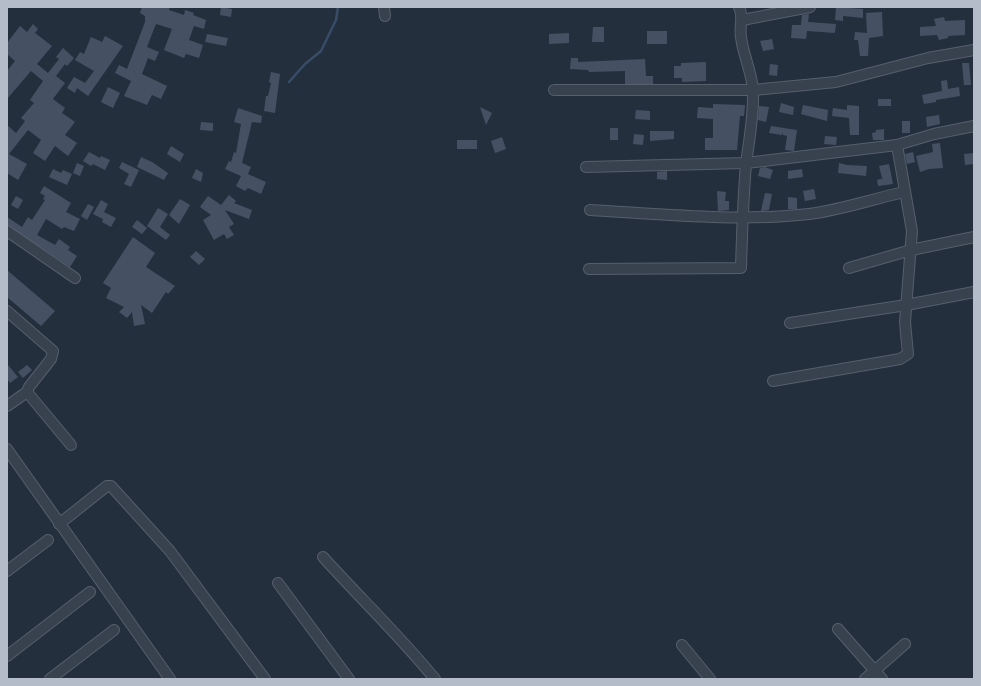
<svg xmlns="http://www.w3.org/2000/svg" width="981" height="686" viewBox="0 0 981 686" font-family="Karla,sans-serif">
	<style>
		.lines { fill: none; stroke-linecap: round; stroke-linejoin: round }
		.stream { stroke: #394c67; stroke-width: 2.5 }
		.building { fill: #455162 }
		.minor-casing { stroke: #565f6c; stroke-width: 12 }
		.minor { stroke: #38414e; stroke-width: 10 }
	</style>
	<rect width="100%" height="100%" fill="#242f3e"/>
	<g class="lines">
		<polyline class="stream" points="289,82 305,64 321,51 336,20 338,7"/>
	</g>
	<g class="building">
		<polygon points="142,7 170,7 169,10 184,15 185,10 194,13 193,15 206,20 204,29 194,26 189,40 203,45 199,58 186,54 184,58 164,50 172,29 156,24 147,47 159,52 155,61 148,58 142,74 167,86 161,99 152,95 147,105 124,96 131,81 115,73 119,65 127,69 145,22 145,16 140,13"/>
		<polygon points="221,7 232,9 231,17 220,15"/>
		<polygon points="836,7 863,9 863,18 843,16 843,21 835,20"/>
		<polygon points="882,12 883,36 869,38 868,56 860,56 858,40 854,40 855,32 867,33 866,13"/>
		<polygon points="809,14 808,22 836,24 835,33 807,31 806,39 791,38 792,25 801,25 802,15"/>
		<polygon points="944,17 945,21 965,20 965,35 948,36 948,38 939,40 937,35 920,36 920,27 936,26 934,19"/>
		<polygon points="33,24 38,29 35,33 52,46 37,64 48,73 59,59 56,57 63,48 74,58 67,66 65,64 56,76 65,83 53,99 65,108 62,113 75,122 65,135 77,143 68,156 55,146 45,161 33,153 41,140 28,130 9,154 27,164 18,180 7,173 7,125 16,133 25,121 21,118 34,103 30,100 43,81 31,71 7,99 7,71 15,61 7,54 7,43 20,26 27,32"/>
		<polygon points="593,27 604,27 604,42 592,42"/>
		<rect x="647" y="31" width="20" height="13"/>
		<polygon points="569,33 569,43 549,44 549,34"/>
		<polygon points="207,34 228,38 226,46 205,42"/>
		<polygon points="105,36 123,46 88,96 77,88 75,93 67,88 74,77 85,83 94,71 75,60 80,52 84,54 91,37 102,42"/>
		<polygon points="772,39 774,49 763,51 760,41"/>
		<polygon points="571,58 578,58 578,62 645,59 646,76 653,76 653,84 625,84 625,71 589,72 588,70 570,69"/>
		<polygon points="706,62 706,81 682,82 682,78 674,78 674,66 681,66 681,63"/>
		<polygon points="962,63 969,63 971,85 964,85"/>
		<polygon points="770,64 778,65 777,76 769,75"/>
		<polygon points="271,72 280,74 275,113 264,111 266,96 268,96 271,83 269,82"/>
		<polygon points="947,80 948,89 959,87 960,96 936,100 936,102 924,104 922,95 942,91 941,81"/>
		<polygon points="108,87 120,93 113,108 101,102"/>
		<rect x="878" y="99" width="13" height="7"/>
		<polygon points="781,103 794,107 793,115 779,112"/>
		<polygon points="713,104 745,105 744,116 740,116 737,150 705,150 705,138 713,138 713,119 697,118 698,107 713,108"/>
		<polygon points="803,105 828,110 827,121 801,114"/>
		<polygon points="847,105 859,106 859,135 850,135 849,118 832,116 833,108 847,110"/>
		<polygon points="759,106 769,107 766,122 758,120"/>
		<polygon points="480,107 492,113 486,125"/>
		<polygon points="238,108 262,116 261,123 252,122 242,163 251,167 248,174 266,182 261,194 248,188 245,191 236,186 241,176 225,169 229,161 231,162 234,152 236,153 241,124 234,122"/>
		<polygon points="636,110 650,111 650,120 635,119"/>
		<polygon points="939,115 940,124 927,127 926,117"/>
		<rect x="902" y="121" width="8" height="12"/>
		<polygon points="201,122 213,123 213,131 200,130"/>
		<polygon points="771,126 797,130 794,151 785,150 787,136 783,135 783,132 782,135 769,133"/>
		<rect x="610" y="128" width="8" height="12"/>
		<polygon points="884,129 884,140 873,140 872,133 876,132 876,130"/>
		<polygon points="650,131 674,131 674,139 650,141"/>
		<polygon points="634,134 644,135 643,145 633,144"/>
		<polygon points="825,136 837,137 836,145 824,144"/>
		<polygon points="502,137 506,149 495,153 491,141"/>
		<rect x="457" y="140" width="20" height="9"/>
		<polygon points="940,143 943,168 929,169 920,172 916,156 933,152 932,144"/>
		<polygon points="171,146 184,154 180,162 167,154"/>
		<polygon points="89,152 100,158 101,156 110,160 105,170 93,164 91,166 83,161"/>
		<polygon points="913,152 915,162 907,164 905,154"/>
		<polygon points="974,153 974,164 965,165 964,154"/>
		<polygon points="141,157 152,162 168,173 164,180 137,167"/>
		<polygon points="122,162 139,170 131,187 124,184 129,174 119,168"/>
		<polygon points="77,163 84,166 80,176 73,173"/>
		<polygon points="839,163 847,165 867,166 866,176 838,173"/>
		<polygon points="889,164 893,184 878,186 877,180 884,178 882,178 879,166"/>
		<polygon points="765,167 773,170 770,179 758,176 760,168"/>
		<polygon points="53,169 61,173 63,170 72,174 67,185 49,177"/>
		<polygon points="196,169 203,173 201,182 192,178"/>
		<polygon points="802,169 803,177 788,179 788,171"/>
		<polygon points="667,171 667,180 657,179 657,172"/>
		<polygon points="44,186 71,203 66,212 80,219 74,231 64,227 62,229 46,219 37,235 55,245 59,239 70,247 68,250 77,256 70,267 7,225 7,217 22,227 28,217 32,220 45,200 43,199 45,196 40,193"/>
		<polygon points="814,189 816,199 805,201 803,191"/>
		<polygon points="717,191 726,192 725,201 729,201 729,210 718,211"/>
		<polygon points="765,193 772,194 769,210 761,211"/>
		<polygon points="229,195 236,201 234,203 252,210 249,219 225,210 234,224 229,227 234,235 227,239 224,234 214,240 203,220 211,215 200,207 208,196 221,205"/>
		<polygon points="16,196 23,200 18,209 11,205"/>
		<polygon points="788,197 797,198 797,209 788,209"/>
		<polygon points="180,199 190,205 179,224 169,215"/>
		<polygon points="101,200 108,204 104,212 116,218 111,227 102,222 103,219 93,214"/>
		<polygon points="88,204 94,207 87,220 81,216"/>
		<polygon points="158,208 168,214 160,227 170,235 166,240 147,226"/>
		<polygon points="137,220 147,228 142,234 132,227"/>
		<polygon points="133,237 155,253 146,267 175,286 168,294 166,292 152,313 141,305 145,324 134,326 132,312 127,318 119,312 124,307 106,298 111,288 103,283"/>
		<polygon points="196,251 205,259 199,265 190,257"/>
		<polygon points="7,270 55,311 41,326 7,297"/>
		<polygon points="7,364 18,377 10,383 7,379"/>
		<polygon points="27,365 32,370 23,378 18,372"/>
	</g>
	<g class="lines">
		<defs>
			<g id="minor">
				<polyline points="384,7 385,16"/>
				<polyline points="742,20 810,7"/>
				<polyline points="554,90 753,90 836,82 928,58 974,50"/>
				<polyline points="586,167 746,163 897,145 934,134 974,126"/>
				<path d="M590 210C661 214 738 222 809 214 840 210 873 199 904 192"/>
				<polyline points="7,231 75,278"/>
				<polyline points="849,268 911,250 974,237"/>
				<path d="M589 269 741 268C742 233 743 199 746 164 749 140 754 115 753 91 752 72 743 55 741 37 739 26 744 17 739 7"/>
				<polyline points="7,311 53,351 51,359 29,387 27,392 7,406"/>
				<polyline points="790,323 906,305 974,292"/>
				<polyline points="773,381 900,359 908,354 905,322 912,231 897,145"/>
				<polyline points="27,392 71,445"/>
				<polyline points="7,449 170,679"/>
				<polyline points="59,524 107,486 111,486 170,551 265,679"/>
				<path d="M323 557C360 598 400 636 435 679"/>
				<polyline points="7,571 48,540"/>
				<polyline points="278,583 349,679"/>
				<polyline points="838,629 882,679"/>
				<polyline points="682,645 710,679"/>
				<polyline points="7,656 90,592"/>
				<polyline points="50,679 114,630"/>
				<polyline points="865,679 905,644"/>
			</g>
		</defs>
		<use href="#minor" class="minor-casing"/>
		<use href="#minor" class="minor"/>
	</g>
	<rect width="981" height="686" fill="none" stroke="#b4bcc9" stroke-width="16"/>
</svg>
